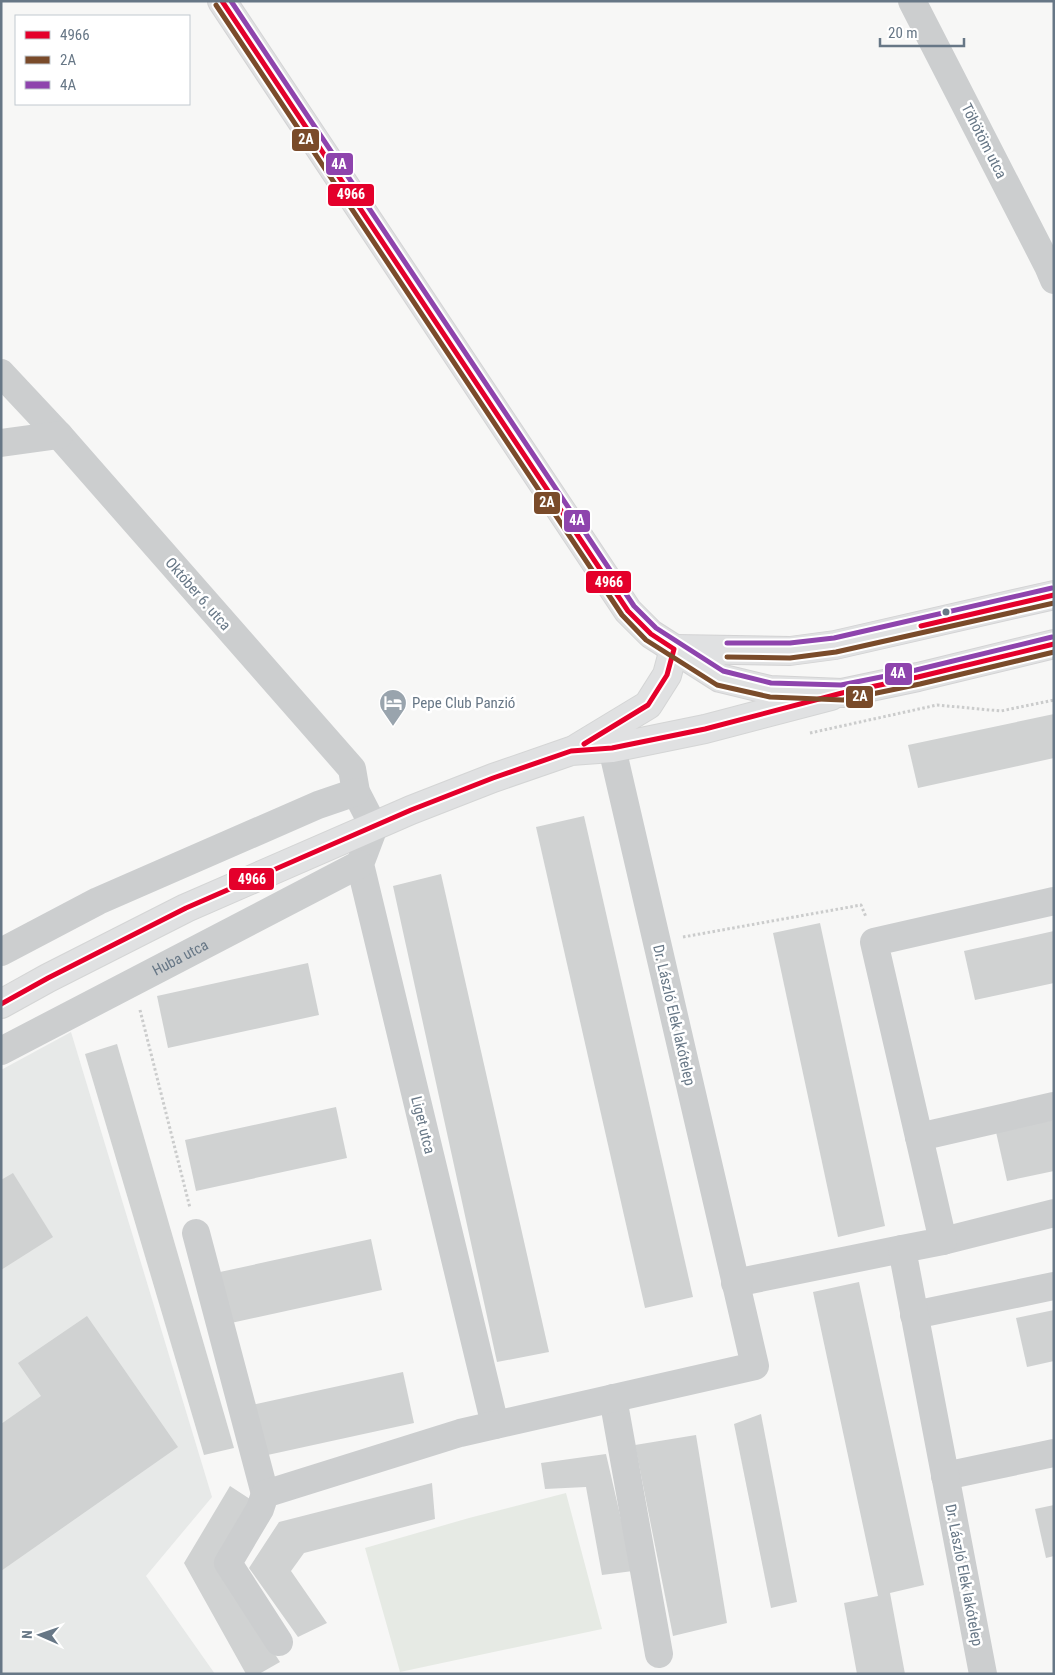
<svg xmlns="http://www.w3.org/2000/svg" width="1055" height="1675" viewBox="0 0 1055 1675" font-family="'Roboto Condensed',sans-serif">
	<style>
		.built { fill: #e7e9e8 }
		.green { fill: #e6eae4 }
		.building { fill: #d0d2d2 }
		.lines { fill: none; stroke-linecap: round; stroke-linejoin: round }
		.secondary-casing { stroke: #d4d5d5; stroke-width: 30 }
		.primary-casing { stroke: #d3d3d4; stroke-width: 30 }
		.path { stroke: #cbcccc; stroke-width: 3; stroke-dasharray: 2.5 2.5; stroke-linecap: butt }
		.street { stroke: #cccecf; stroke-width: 28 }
		.secondary { stroke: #e0e1e2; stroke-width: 28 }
		.primary { stroke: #e0e1e2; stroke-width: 28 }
		.bus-1-casing { stroke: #fff; stroke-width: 9 }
		.bus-2-casing { stroke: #fff; stroke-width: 9 }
		.bus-3-casing { stroke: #fff; stroke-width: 9 }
		.bus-1 { stroke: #e4002b; stroke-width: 5 }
		.bus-2 { stroke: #7a4b2a; stroke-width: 5 }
		.bus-3 { stroke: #8e44ad; stroke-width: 5 }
		.bus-dot { fill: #677786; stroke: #fff; stroke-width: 2 }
		.labels { text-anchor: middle; stroke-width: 5; stroke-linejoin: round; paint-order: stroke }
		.street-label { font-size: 15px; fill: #677786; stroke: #fff }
		.poi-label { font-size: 15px; fill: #677786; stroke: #fff; text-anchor: start }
		.line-badge { stroke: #fff; stroke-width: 2 }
		.badge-label { font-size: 14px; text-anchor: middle; font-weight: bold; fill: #fff }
	</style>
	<rect width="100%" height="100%" fill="#f7f7f6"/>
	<polygon class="built" points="71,1032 212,1497 146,1576 215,1674 1,1674 1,1070"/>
	<polygon class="green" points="566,1493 602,1629 400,1672 365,1548 469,1518"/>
	<g class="building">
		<polygon points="1054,714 1054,758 918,788 908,745"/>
		<polygon points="584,816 693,1297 645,1308 536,827"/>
		<polygon points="441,874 549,1352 497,1362 393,886"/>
		<polygon points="820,923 885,1226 838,1237 773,933"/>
		<polygon points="1054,931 1054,983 975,1000 964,951"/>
		<polygon points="308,963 319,1015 168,1048 157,996"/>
		<polygon points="117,1044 234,1448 204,1455 85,1054"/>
		<polygon points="336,1107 347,1158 196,1191 185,1140"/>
		<polygon points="1054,1120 1054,1171 1007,1181 996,1132"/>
		<polygon points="13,1173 53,1237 1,1270 1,1180"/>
		<polygon points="371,1239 382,1290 231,1323 220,1272"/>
		<polygon points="859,1282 924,1585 890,1593 905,1674 857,1674 844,1603 878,1596 813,1292"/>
		<polygon points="1054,1310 1054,1361 1027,1367 1016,1318"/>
		<polygon points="87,1316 178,1447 1,1571 1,1424 41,1396 18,1363"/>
		<polygon points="403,1372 414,1423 263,1456 252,1405"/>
		<polygon points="761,1414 797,1602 771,1608 734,1424"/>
		<polygon points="696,1435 727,1623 673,1636 635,1445"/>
		<polygon points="606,1454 633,1571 602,1575 586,1487 545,1489 541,1463"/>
		<polygon points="432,1483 435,1519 304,1553 291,1571 327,1623 298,1637 249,1568 279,1522"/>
		<polygon points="230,1486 253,1501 215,1562 280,1662 259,1674 246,1674 184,1563"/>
		<polygon points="1054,1505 1054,1556 1046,1558 1035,1509"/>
	</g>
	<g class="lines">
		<defs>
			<g id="secondary">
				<polyline points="577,748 648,705 667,675 674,649"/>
				<polyline points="1,1004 48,978 186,908 411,810 493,778 571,751 612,748 705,729 831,696"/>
			</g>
			<g id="primary">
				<polyline points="222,1 628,611 651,634 720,678 770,690 842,693 918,677 1054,644"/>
				<polyline points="676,649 790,651 835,645 1054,595"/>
			</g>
		</defs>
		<use href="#secondary" class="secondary-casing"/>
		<use href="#primary" class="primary-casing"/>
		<g class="path">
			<polyline points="810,733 937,705 1001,711 1054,700"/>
			<polyline points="683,937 861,905 866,917"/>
			<polyline points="140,1010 190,1208"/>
		</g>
		<g class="street">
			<polyline points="912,1 1048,266 1054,280"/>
			<polyline points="1,373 59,435 352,769 356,792 374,827 360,864 495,1425"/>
			<polyline points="1,443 59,435"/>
			<polyline points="1,952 98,901 318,805 356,792"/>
			<path id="s1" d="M1 1051 360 864"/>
			<polyline points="919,1137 1054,1106"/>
			<polyline points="196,1233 265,1494"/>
			<polyline points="943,1241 1054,1213"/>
			<polyline points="735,1283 902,1249"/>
			<polyline points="914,1315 1054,1286"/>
			<polyline points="613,1398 659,1654"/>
			<polyline points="945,1476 1054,1453"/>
			<polyline points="279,1642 228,1563 260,1509 265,1494 460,1433 755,1366 612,748"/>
			<polyline points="983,1674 902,1249 943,1241 874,942 1054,901"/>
		</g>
		<use href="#secondary" class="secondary"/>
		<use href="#primary" class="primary"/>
		<defs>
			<g id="bus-1">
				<polyline points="222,1 628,611 651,634 674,649 667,675 648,705 584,744"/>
				<polyline points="921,626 1054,595"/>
				<polyline points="1,1004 48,978 186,908 411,810 493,778 571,751 612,748 705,729 842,693 918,677 1054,644"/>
			</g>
			<g id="bus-2">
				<polyline points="216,5 622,615 646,640 717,685 770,697 843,700 920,684 1054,652"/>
				<polyline points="727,657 790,658 836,652 1054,603"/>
			</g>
			<g id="bus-3">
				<polyline points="231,1 634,606 656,628 723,671 771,683 841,685 916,670 1052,637"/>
				<polyline points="727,643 790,643 834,638 1052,588"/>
			</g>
		</defs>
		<use href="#bus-1" class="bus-1-casing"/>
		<use href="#bus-2" class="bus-2-casing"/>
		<use href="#bus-3" class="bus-3-casing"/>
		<use href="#bus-1" class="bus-1"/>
		<use href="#bus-2" class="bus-2"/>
		<use href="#bus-3" class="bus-3"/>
	</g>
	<defs>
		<symbol id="hotel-pin" viewBox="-11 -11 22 30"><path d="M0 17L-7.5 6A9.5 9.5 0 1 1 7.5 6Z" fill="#99a4ad" stroke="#fff"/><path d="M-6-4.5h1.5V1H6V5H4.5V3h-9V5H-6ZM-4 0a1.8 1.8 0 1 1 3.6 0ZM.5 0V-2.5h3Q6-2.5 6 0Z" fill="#fff"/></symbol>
	</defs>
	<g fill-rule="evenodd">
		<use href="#hotel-pin" x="377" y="687" width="32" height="43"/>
	</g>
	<circle class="bus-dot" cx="946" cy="612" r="4.5"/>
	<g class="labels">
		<g class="street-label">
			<text transform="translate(984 141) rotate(63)" y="5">Töhötöm utca</text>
			<text transform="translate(198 594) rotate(49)" y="5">Október 6. utca</text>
			<text dy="5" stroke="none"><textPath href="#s1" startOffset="202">Huba utca</textPath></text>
			<text transform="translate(674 1015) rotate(77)" y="5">Dr. László Elek lakótelep</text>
			<text transform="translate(423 1125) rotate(76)" y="5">Liget utca</text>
			<text transform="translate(964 1575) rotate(79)" y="5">Dr. László Elek lakótelep</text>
		</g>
		<g class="poi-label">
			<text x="412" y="708">Pepe Club Panzió</text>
		</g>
	</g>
	<g class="line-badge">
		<rect x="291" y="128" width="29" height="24" rx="5" fill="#7a4b2a"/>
		<rect x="325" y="152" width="29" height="24" rx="5" fill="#8e44ad"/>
		<rect x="327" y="183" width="48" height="24" rx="5" fill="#e4002b"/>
		<rect x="533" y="491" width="28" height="24" rx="5" fill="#7a4b2a"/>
		<rect x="563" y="509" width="28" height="24" rx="5" fill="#8e44ad"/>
		<rect x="585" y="570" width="47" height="24" rx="5" fill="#e4002b"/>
		<rect x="884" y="662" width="29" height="24" rx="5" fill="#8e44ad"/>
		<rect x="845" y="685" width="29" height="24" rx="5" fill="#7a4b2a"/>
		<rect x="228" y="867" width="47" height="24" rx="5" fill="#e4002b"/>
	</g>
	<g class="badge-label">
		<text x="306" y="144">2A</text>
		<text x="339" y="169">4A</text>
		<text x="351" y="199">4966</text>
		<text x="547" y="507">2A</text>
		<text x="577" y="525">4A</text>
		<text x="609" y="587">4966</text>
		<text x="898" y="678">4A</text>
		<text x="860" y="701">2A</text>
		<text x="252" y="884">4966</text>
	</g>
	<rect width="1055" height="1675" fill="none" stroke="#677786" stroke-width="5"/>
	<rect x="15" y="15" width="175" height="90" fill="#ffffff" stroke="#c2c9cf"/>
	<rect x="25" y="31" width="25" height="8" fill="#e4002b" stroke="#c2c9cf"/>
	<text x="60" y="40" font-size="15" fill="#677786">4966</text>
	<rect x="25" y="56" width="25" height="8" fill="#7a4b2a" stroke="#c2c9cf"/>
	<text x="60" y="65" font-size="15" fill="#677786">2A</text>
	<rect x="25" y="81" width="25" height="8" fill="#8e44ad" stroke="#c2c9cf"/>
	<text x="60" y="90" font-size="15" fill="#677786">4A</text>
	<g transform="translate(40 1635) rotate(272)" stroke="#ffffff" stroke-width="4" paint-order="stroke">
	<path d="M0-4L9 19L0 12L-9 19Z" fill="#677786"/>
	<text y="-8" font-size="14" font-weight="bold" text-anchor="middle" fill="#677786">N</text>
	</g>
	<path d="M880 38v8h84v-8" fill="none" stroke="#677786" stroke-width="2.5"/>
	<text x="888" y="38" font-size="15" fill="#677786" stroke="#ffffff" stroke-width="4" paint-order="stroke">20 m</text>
</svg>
